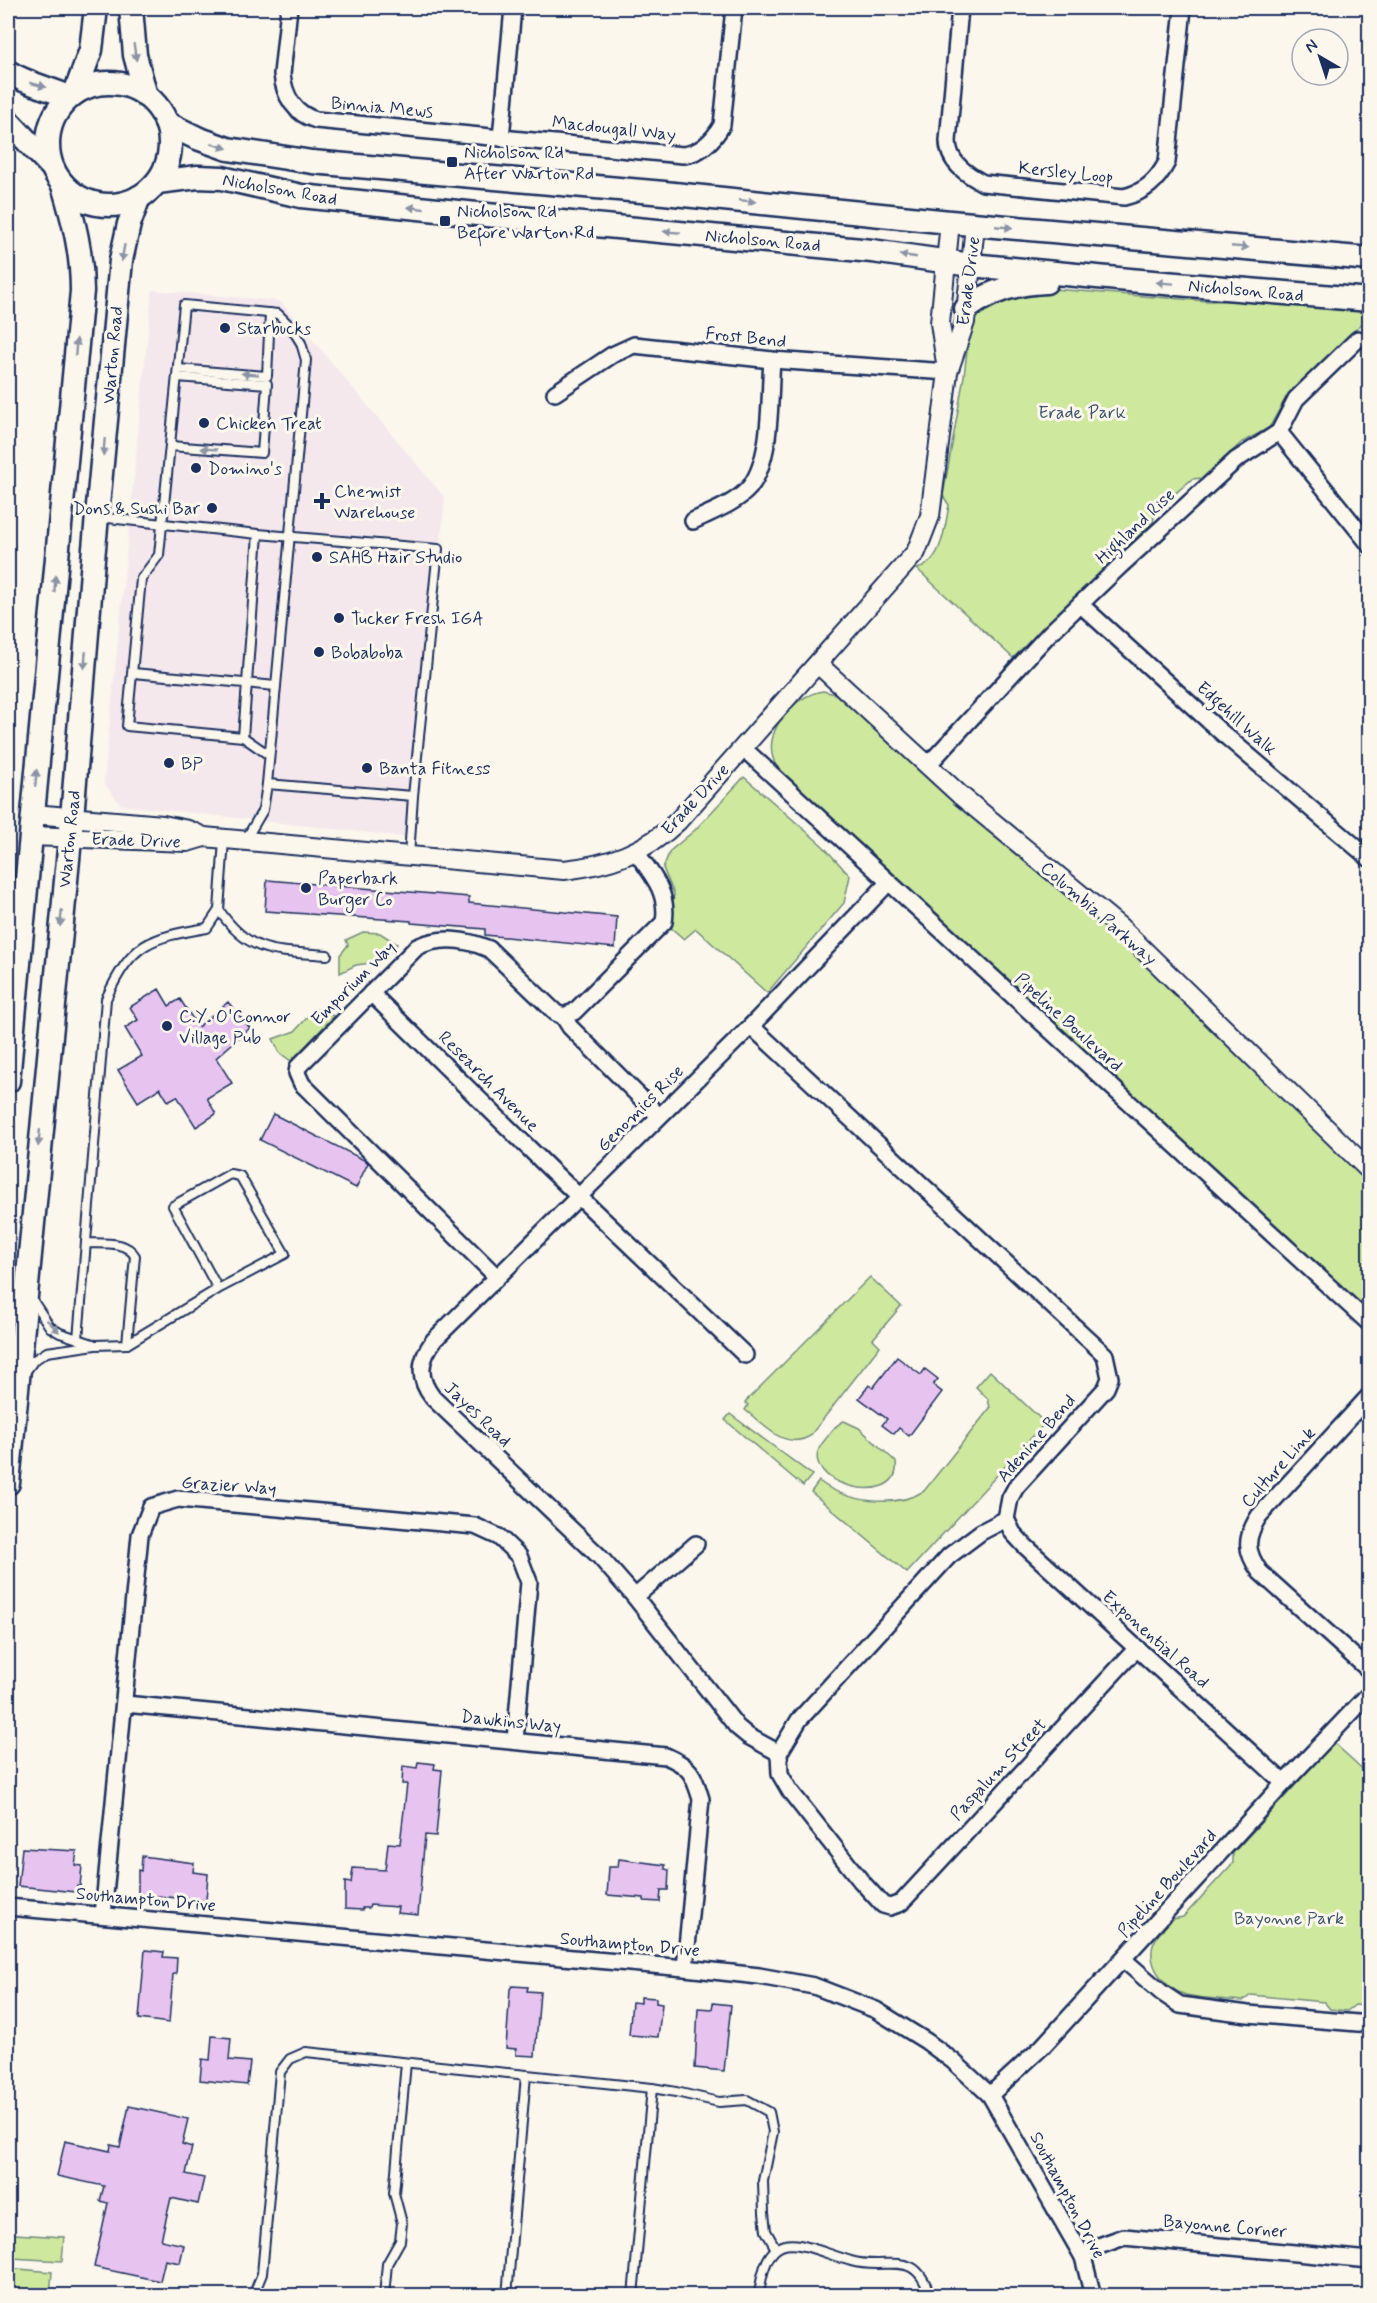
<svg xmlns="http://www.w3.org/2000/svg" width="1377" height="2303" viewBox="0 0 1377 2303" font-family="Mynerve,sans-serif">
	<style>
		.built { fill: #f5e8ed }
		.green { fill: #cee89e; stroke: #748c7e; stroke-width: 1.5 }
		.building { fill: #e7c4ef; stroke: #1b2f5e; stroke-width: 1.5 }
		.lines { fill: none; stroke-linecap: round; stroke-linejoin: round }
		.service-casing { stroke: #1b2f5e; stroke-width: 12 }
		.minor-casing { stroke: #1b2f5e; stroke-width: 20 }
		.tertiary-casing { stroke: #1b2f5e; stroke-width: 22 }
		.primary-casing { stroke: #1b2f5e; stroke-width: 27 }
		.service { stroke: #fbf7ec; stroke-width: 8 }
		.minor { stroke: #fbf7ec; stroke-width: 15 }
		.tertiary { stroke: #fbf7ec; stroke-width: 18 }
		.primary { stroke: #fbf7ec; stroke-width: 22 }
		.oneway { fill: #8b93a5 }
		.poi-dot { fill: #1b2f5e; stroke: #fbf7ec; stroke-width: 2 }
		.labels { text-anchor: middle; stroke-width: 6; stroke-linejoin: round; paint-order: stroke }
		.street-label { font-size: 18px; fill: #1b2f5e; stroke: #fbf7ec }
		.poi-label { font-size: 18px; fill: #1b2f5e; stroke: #fbf7ec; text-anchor: start }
		.park-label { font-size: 18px; fill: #3f546b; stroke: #fbf7ec }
	</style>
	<rect width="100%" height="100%" fill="#fbf7ec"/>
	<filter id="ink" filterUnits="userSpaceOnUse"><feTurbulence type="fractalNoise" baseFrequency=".0167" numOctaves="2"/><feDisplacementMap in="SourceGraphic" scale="12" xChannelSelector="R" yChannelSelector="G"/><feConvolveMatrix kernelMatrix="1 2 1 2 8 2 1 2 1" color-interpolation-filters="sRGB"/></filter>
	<g filter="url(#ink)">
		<polygon class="built" points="152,290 280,301 445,498 414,838 121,805 104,783"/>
		<g class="green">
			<path d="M1040 288 1207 301 1260 300 1369 307V317L1288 394 1269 428 1242 442 1203 478 1192 479 1155 511 1153 522 1013 658 917 569C942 563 945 527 949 505L943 496 964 376 970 326 979 307Z"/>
			<path d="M823 691 835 694 848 704 962 807 1124 944 1369 1182V1312L785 777C781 772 776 767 774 761 762 731 794 695 823 691Z"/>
			<polygon points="744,777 823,846 850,876 844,903 767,993 696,929 684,939 670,927 674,894 663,868 670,851 695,830"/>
			<polygon points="363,932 380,933 397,944 379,962 356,965 340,973 340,955 348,945 346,940"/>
			<polygon points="315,1009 334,1016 291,1061 280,1053 273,1039 295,1031"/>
			<path d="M870 1277 901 1306 873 1339 880 1346 810 1436C784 1451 765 1425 745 1410L748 1405 745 1402Z"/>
			<path d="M990 1371 1045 1423 907 1573 811 1492 819 1481C846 1502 895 1509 924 1491L990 1408 988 1399 976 1387Z"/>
			<polygon points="730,1414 812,1475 803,1486 725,1420"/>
			<path d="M844 1421 859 1428 896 1462C903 1512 789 1483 824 1441 830 1434 835 1424 844 1421Z"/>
			<path d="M1334 1743 1369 1775V2006L1355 2005 1347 2011 1330 2009 1324 2002 1251 1995 1243 2001C1225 1999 1204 1999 1186 1995 1166 1989 1147 1967 1153 1945 1156 1935 1166 1926 1173 1919L1183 1917 1233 1863V1853Z"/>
			<polygon points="14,2234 64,2237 62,2261 12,2258"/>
			<polygon points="8,2268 52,2272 50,2295 8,2293"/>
		</g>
		<g class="building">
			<polygon points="267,880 469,897 469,903 617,917 615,948 485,935 485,929 411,923 411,921 265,911"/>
			<polygon points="159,989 169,1006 180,999 198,1027 228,1002 250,1028 216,1058 232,1083 207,1098 216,1114 196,1127 177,1096 168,1101 160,1088 138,1102 118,1070 142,1056 125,1028 138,1020 130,1007"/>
			<polygon points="273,1114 366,1161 368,1163 356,1188 260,1140"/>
			<polygon points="897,1357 921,1375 925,1369 938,1379 933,1385 942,1392 909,1436 899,1428 894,1434 882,1425 887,1419 859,1398 869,1385 873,1388"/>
			<polygon points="418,1762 435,1764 434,1769 442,1770 436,1836 425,1835 418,1915 397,1913 398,1907 370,1905 369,1908 362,1908 362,1910 345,1909 345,1882 351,1883 353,1868 385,1870 388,1843 400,1844 407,1784 402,1784 403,1766 417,1768"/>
			<polygon points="22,1848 77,1851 75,1865 82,1866 80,1886 77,1886 76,1892 18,1886"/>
			<polygon points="142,1856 194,1863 193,1872 208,1874 206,1901 138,1894 138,1870 141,1871"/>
			<polygon points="619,1859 665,1865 665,1869 669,1870 668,1890 661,1890 660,1902 644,1901 644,1898 607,1895 609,1867 618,1867"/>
			<polygon points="145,1950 164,1952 163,1957 177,1958 176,1974 173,1974 169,2023 139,2019"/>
			<polygon points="512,1986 528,1987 527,1991 540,1992 535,2056 516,2055 516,2049 506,2048 510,1989"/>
			<polygon points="641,1997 656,1998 656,2003 662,2004 658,2037 629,2035 632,2002 641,2003"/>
			<polygon points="713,2003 731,2005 724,2071 695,2068 698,2008 712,2009"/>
			<polygon points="212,2036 231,2038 229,2060 250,2062 247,2085 200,2080 202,2059 210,2060"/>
			<polygon points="129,2106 188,2119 182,2144 192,2147 186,2174 204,2178 198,2204 171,2198 161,2240 184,2245 180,2263 165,2260 160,2281 94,2267 108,2203 100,2201 104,2186 57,2176 65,2141 110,2151 111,2145 120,2147"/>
		</g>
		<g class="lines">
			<defs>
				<g id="service">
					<polyline points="178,369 267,376 270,313"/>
					<polyline points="170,446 262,453 267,384 177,377"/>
					<polyline points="98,517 258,534 438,549 413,796"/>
					<polyline points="133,673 276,686"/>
					<polyline points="243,737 258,534"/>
					<polyline points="267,784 413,796 409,856"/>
					<polyline points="246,839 263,810 267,784 306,360 301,343 291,327 278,314 184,305 159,555 141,579 127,726 243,737 269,755"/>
					<path d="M219 910C250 956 278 951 327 955"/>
					<path d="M86 1243C102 1244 126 1240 135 1256L127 1344"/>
					<polyline points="31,1298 50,1327 60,1333 93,1344"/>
					<path d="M78 1339 106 999C132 942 149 938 207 928L219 910 224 840"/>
					<polyline points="26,1371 34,1360 47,1352 95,1345 127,1344 218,1289 285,1254 240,1176 230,1174 173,1206 218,1289"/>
					<polyline points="253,2296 262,2274 280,2072 290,2059 306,2052 652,2088 676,2092 719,2102 747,2100 769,2112 773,2132 763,2181 764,2213 766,2231 776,2249"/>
					<polyline points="384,2296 387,2264 400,2241 402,2223 394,2193 406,2063"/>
					<polyline points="507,2296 526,2075"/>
					<polyline points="633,2296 652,2088"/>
					<path d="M759 2296C767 2220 800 2246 851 2261 888 2272 915 2246 930 2296"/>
				</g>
				<g id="minor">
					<path d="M289 8 282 74C284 96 295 114 316 120L501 138"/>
					<path d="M513 8 501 138 683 155C701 153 713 141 722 125L734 8"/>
					<path d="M960 8 948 141C948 162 966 174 983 183L1124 197C1145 192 1157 181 1167 162L1183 8"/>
					<polyline points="555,393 612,355 634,345 772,360 948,372"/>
					<polyline points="1279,432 1370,545"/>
					<path d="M693 521C711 512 735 504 749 488 773 459 769 396 772 360"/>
					<polyline points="1080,604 1221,732 1370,859"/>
					<polyline points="743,748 1370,1324"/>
					<polyline points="928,765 1049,634 1119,567 1236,460 1279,432 1296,399 1358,339"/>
					<polyline points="371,993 549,1168 745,1355"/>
					<polyline points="563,1016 570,1027 659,1116"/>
					<polyline points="751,1026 1105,1355 1110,1378 1106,1388 1016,1487 1010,1498 1006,1519"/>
					<path d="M497 1277 302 1084 297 1073 298 1067 417 947C440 936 466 939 489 949L556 1013 563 1016 574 1012 664 922C669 893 652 874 636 852"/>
					<path d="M1370 1395 1259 1516C1245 1538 1245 1551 1260 1572L1370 1671"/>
					<polyline points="1006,1519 981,1532 949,1556 799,1720 779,1753 780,1774 790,1791 861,1881 883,1905 890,1907 901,1903 1137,1648"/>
					<polyline points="1006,1519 1013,1533 1025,1546 1284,1783"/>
					<polyline points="635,1597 696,1544"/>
					<path d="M125 1704 666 1756C691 1767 693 1773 701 1799L685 1968"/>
					<path d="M779 1753 748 1736 737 1727 635 1597 599 1556 433 1398C417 1378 419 1360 434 1340L751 1026 888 883"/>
					<polyline points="8,1907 685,1968 759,1976 814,1986 876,2010 926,2041 953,2061 990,2095 1083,2257 1093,2296"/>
					<polyline points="103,1915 140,1535 151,1507 178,1499 475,1526 499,1537 519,1556 529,1582 515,1740"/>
					<polyline points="1124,1960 1162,1993 1180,2005 1248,2014 1370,2024"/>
					<polyline points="990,2095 1042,2047 1284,1783 1370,1693"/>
					<polyline points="1083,2257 1099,2246 1124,2237 1370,2260"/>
				</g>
				<g id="tertiary">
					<polyline points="947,370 940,323 950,222"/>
					<polyline points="818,664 960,795 1120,927 1370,1171"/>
					<path d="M33 814 163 825 188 830 204 837 564 870C608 865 645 853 678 821L916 552 930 516 948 372 965 322 975 225"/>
					<polyline points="31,836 187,842 204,837"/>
				</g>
				<g id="primary">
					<polyline points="131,8 135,55 146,96"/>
					<path d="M8 72C27 84 49 88 69 97"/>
					<circle cx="109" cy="144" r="61"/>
					<polyline points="75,93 91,50 96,8"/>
					<polyline points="8,121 50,165"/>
					<polyline points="166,123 197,138 228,149 312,162 664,193 950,222 1370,259"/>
					<polyline points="157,182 198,177 222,178 301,196 487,215 872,251 971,265 1129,280 1370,300"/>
					<path d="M966 309C990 291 1016 283 1046 282"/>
					<path d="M8 1081 82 291C82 252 74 222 63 185"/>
					<polyline points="8,1483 72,818 93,559 121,260 129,224 139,197"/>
				</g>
			</defs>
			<use href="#service" class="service-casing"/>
			<use href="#minor" class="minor-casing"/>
			<use href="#tertiary" class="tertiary-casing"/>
			<use href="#primary" class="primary-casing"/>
			<use href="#service" class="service"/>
			<use href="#minor" class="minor"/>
			<use href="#tertiary" class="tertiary"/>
			<use href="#primary" class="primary"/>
		</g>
		<defs><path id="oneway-solid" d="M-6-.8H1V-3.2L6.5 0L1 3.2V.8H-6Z" transform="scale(1.5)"/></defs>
		<g class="oneway">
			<use href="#oneway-solid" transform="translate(135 52) rotate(81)"/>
			<use href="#oneway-solid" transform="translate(38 85) rotate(15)"/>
			<use href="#oneway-solid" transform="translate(219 146) rotate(17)"/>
			<use href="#oneway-solid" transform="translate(747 201) rotate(6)"/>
			<use href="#oneway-solid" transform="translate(416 208) rotate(-174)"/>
			<use href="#oneway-solid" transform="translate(1004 227) rotate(5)"/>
			<use href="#oneway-solid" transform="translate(672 232) rotate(-175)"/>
			<use href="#oneway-solid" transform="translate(1240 247) rotate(5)"/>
			<use href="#oneway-solid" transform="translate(123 253) rotate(100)"/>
			<use href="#oneway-solid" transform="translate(908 256) rotate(-172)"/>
			<use href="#oneway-solid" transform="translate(1165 283) rotate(-176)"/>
			<use href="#oneway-solid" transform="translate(76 347) rotate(-85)"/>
			<use href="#oneway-solid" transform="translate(250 374) rotate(-176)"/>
			<use href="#oneway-solid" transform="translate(104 447) rotate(95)"/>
			<use href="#oneway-solid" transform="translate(209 449) rotate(-176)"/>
			<use href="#oneway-solid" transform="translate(55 584) rotate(-85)"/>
			<use href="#oneway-solid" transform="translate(85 660) rotate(95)"/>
			<use href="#oneway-solid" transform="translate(36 778) rotate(-85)"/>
			<use href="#oneway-solid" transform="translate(61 918) rotate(96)"/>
			<use href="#oneway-solid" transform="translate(39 1138) rotate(96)"/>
			<use href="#oneway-solid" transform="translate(53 1326) rotate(44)"/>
		</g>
	</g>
	<g class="poi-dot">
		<rect x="446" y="156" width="12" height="12" rx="3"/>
		<rect x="439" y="215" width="12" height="12" rx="3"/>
		<circle cx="225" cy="328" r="6"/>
		<circle cx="204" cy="423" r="6"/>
		<circle cx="196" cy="468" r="6"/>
		<path d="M319 492h6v6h6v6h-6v6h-6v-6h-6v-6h6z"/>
		<circle cx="212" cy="508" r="6"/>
		<circle cx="317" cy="557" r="6"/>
		<circle cx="339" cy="618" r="6"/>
		<circle cx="319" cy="652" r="6"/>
		<circle cx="169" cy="763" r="6"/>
		<circle cx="367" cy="768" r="6"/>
		<circle cx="306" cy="888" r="6"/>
		<circle cx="167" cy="1026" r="6"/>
	</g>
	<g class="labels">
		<g class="street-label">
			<text transform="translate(382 107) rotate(5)" y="6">Binnia Mews</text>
			<text transform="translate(614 128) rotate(6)" y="6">Macdougall Way</text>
			<text transform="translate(1066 172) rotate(6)" y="6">Kersley Loop</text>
			<text transform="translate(280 189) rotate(10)" y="6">Nicholson Road</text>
			<text transform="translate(763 240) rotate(5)" y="6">Nicholson Road</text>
			<text transform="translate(968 281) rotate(-83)" y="6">Erade Drive</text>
			<text transform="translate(1246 290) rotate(5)" y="6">Nicholson Road</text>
			<text transform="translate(746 337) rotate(6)" y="6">Frost Bend</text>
			<text transform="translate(112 355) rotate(-85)" y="6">Warton Road</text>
			<text transform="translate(1135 526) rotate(-43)" y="6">Highland Rise</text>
			<text transform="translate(1237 718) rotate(42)" y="6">Edgehill Walk</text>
			<text transform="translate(695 799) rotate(-47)" y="6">Erade Drive</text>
			<text transform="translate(69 839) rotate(-84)" y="6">Warton Road</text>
			<text transform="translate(136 840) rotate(2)" y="6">Erade Drive</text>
			<text transform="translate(1099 913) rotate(41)" y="6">Columbia Parkway</text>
			<text transform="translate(353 983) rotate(-45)" y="6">Emporium Way</text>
			<text transform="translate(1069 1022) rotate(42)" y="6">Pipeline Boulevard</text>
			<text transform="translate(489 1081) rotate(45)" y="6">Research Avenue</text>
			<text transform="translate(640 1108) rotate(-45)" y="6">Genomics Rise</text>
			<text transform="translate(478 1414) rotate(44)" y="6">Jayes Road</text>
			<text transform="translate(1036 1438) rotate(-49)" y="6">Adenine Bend</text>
			<text transform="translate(1278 1467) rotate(-48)" y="6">Culture Link</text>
			<text transform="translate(229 1485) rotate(4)" y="6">Grazier Way</text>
			<text transform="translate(1156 1639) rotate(42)" y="6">Exponential Road</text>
			<text transform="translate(511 1721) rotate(6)" y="6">Dawkins Way</text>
			<text transform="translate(998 1769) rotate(-47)" y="6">Paspalum Street</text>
			<text transform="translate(1167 1883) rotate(-48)" y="6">Pipeline Boulevard</text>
			<text transform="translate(146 1899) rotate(5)" y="6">Southampton Drive</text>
			<text transform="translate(630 1944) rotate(5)" y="6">Southampton Drive</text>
			<text transform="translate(1068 2195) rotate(62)" y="6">Southampton Drive</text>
			<text transform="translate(1225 2226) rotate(5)" y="6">Bayonne Corner</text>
		</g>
		<g class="poi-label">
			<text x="464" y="158">Nicholson Rd<tspan x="464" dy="21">After Warton Rd</tspan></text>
			<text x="457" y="217">Nicholson Rd<tspan x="457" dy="21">Before Warton Rd</tspan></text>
			<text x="237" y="334">Starbucks</text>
			<text x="216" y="429">Chicken Treat</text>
			<text x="208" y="474">Domino's</text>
			<text x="334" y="497">Chemist<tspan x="334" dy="21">Warehouse</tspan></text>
			<text x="200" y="514" text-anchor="end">Dons &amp; Sushi Bar</text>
			<text x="329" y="563">SAHB Hair Studio</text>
			<text x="351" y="624">Tucker Fresh IGA</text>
			<text x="331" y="658">Bobaboba</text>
			<text x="181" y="769">BP</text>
			<text x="379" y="774">Banta Fitness</text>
			<text x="318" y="884">Paperbark<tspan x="318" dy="21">Burger Co</tspan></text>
			<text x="179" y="1022">C.Y. O'Connor<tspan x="179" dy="21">Village Pub</tspan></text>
		</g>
		<g class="park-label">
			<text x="1082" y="418">Erade Park</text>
			<text x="1289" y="1924">Bayonne Park</text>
		</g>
	</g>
	<rect width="1377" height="2303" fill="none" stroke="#fbf7ec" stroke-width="30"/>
	<rect x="15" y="15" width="1347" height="2273" fill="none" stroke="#1b2f5e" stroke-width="2" filter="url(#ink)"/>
	<g transform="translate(1320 57) rotate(321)"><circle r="28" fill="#fbf7ec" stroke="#a1a7b3" stroke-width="1.5"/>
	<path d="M0-4.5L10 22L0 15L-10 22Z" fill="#1b2f5e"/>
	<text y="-9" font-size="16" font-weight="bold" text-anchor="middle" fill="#1b2f5e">N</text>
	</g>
</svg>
